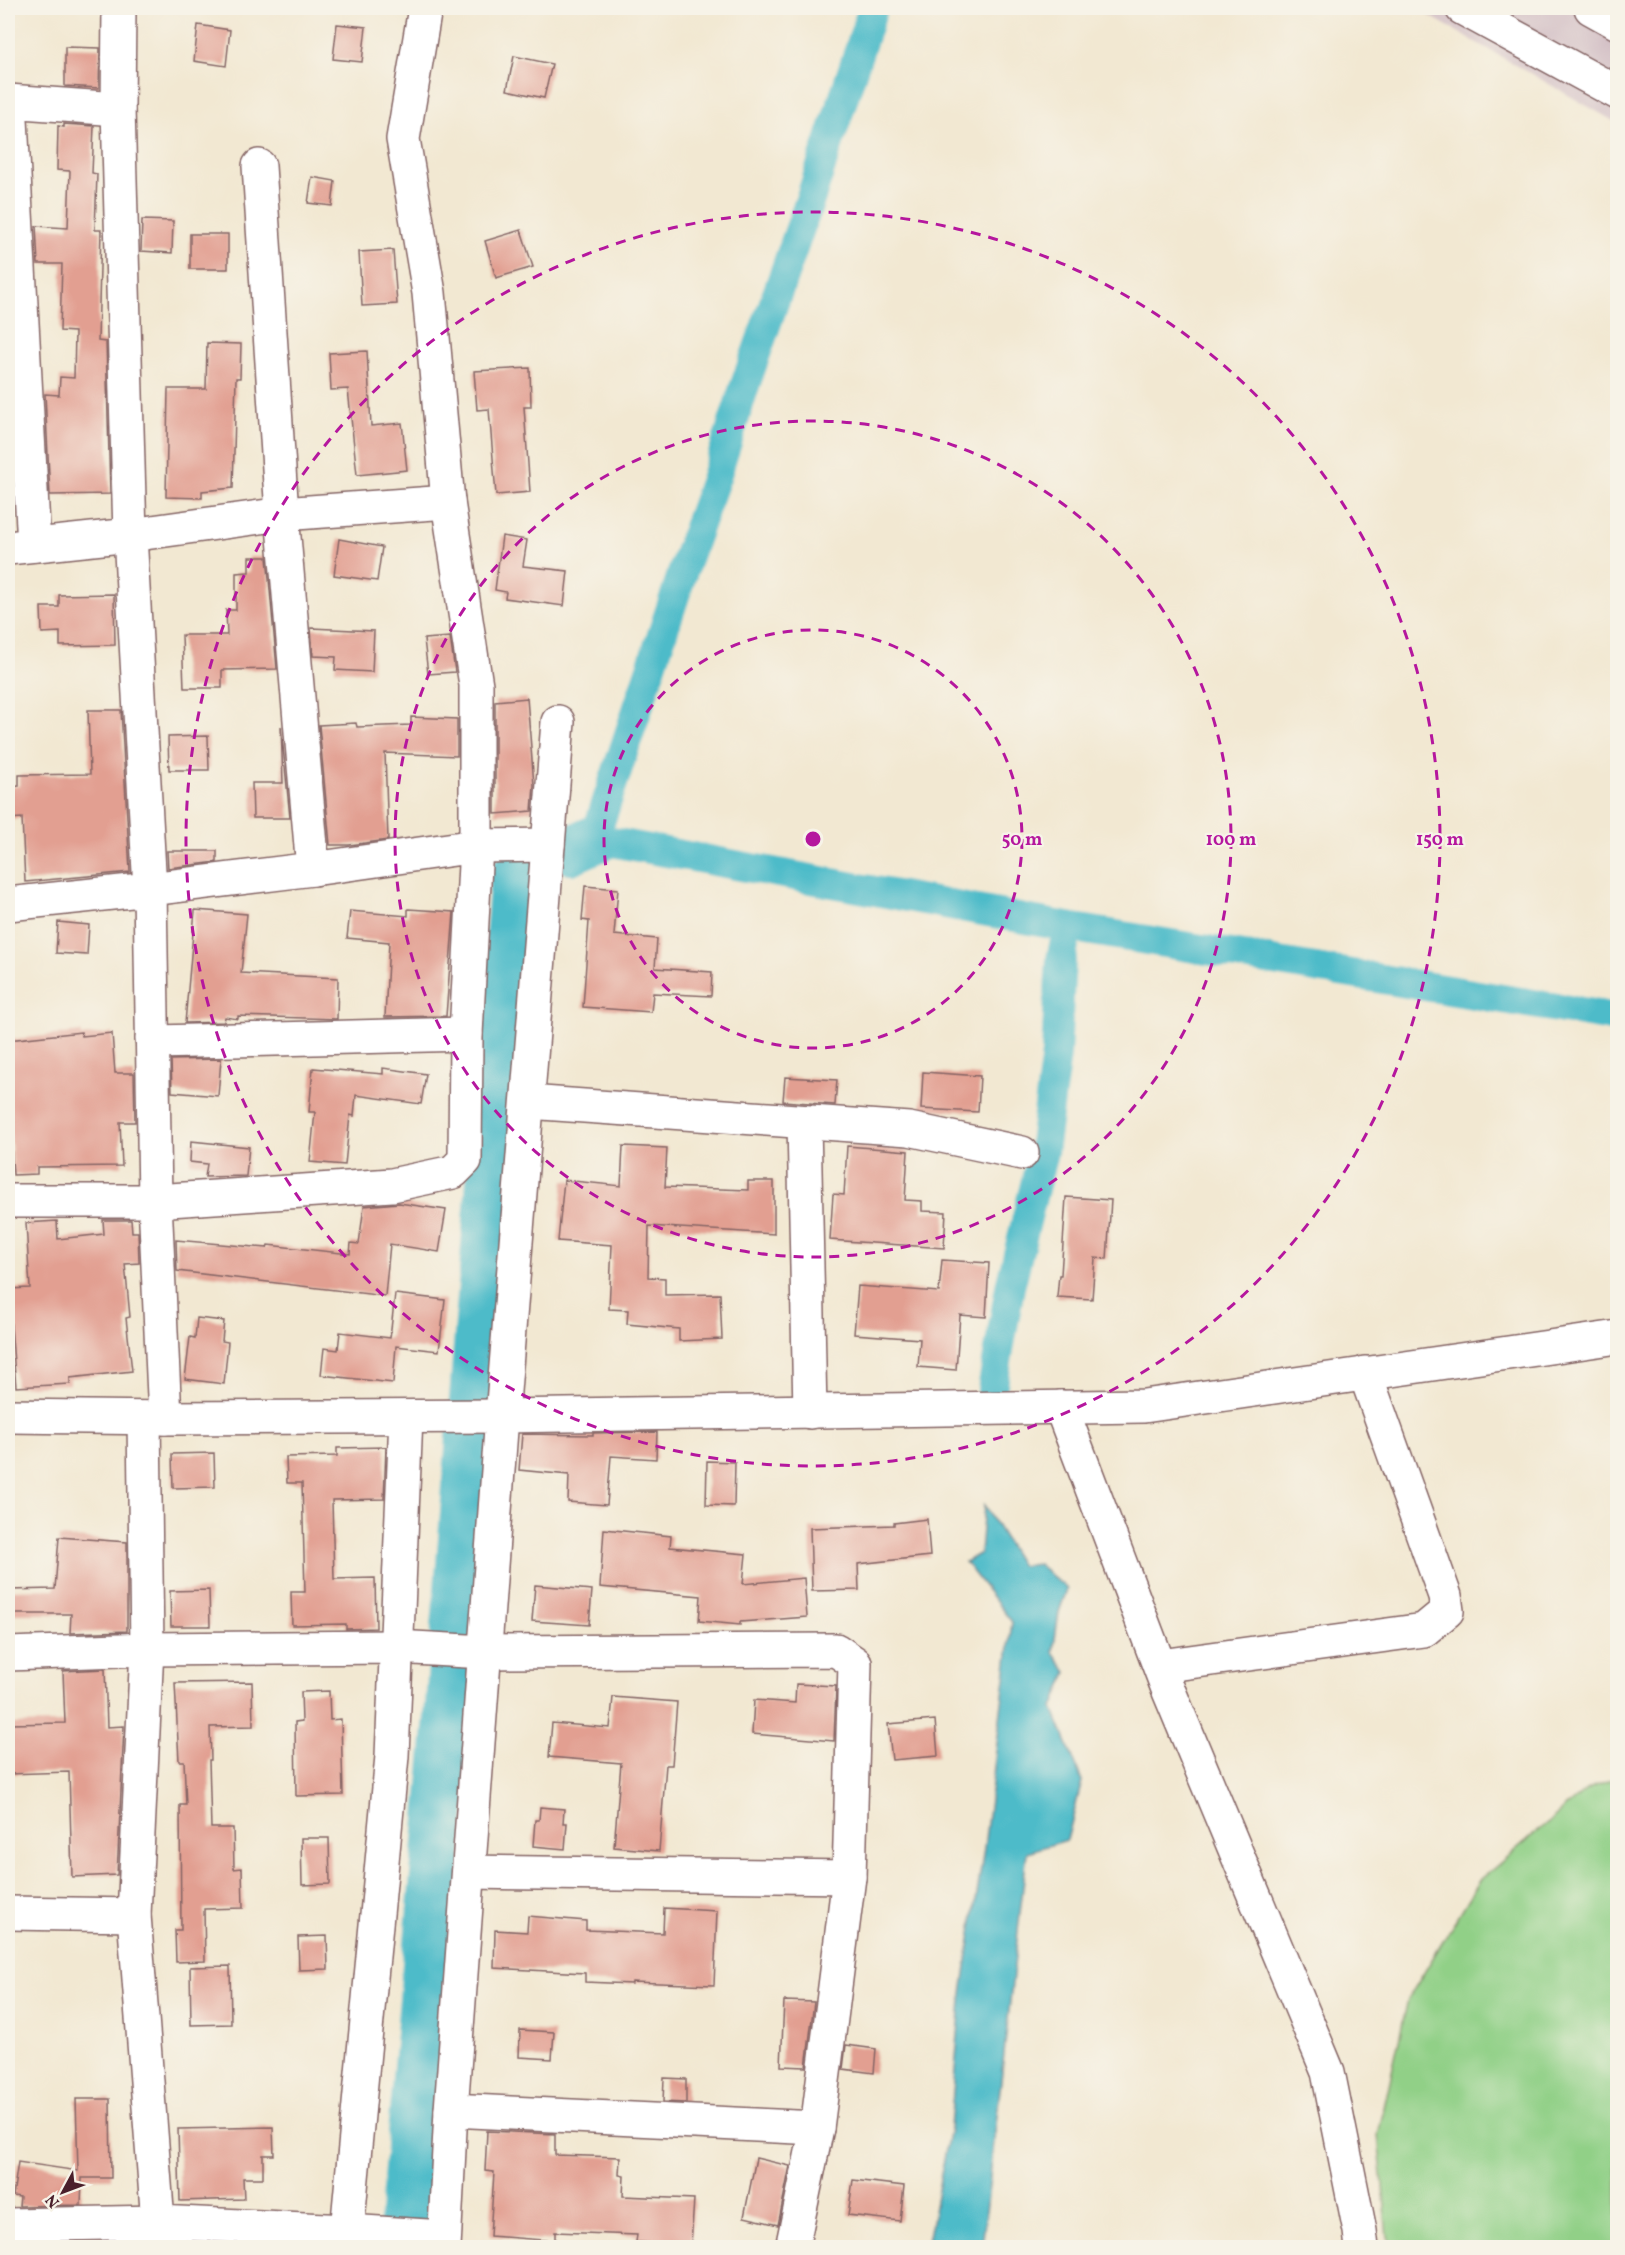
<svg xmlns="http://www.w3.org/2000/svg" width="1625" height="2255" viewBox="0 0 1625 2255" font-family="Vollkorn,serif">
	<style>
		.industrial { fill: #d2bec4 }
		.green { fill: #91d087; stroke: #6e7859; stroke-width: 1.5 }
		.water { fill: #4ebbc9; stroke: #4c6d7a; stroke-width: 1.5 }
		.lines { fill: none; stroke-linecap: round; stroke-linejoin: round }
		.canal { stroke: #4ebbc9; stroke-width: 30 }
		.river { stroke: #4ebbc9; stroke-width: 50 }
		.building { fill: #e29f91 }
		.minor-casing { stroke: #856565; stroke-width: 36 }
		.minor { stroke: #fff; stroke-width: 33 }
		.ring { fill: none; stroke: #b5179e; stroke-width: 3; stroke-dasharray: 10 8 }
		.centre { fill: #b5179e; stroke: #f7f3e8; stroke-width: 3 }
		.ring-label { font-size: 18px; text-anchor: middle; font-weight: bold; fill: #b5179e; stroke: #f7f3e8; stroke-width: 4.5; stroke-linejoin: round; paint-order: stroke }
	</style>
	<rect width="100%" height="100%" fill="#f7f3e8"/>
	<filter id="ink" filterUnits="userSpaceOnUse"><feTurbulence type="fractalNoise" baseFrequency=".0167" numOctaves="2"/><feDisplacementMap in="SourceGraphic" scale="12" xChannelSelector="R" yChannelSelector="G"/><feConvolveMatrix kernelMatrix="1 2 1 2 8 2 1 2 1" color-interpolation-filters="sRGB"/></filter>
	<filter id="wash" filterUnits="userSpaceOnUse"><feTurbulence type="fractalNoise" baseFrequency=".008" numOctaves="4" result="noise"/><feDisplacementMap in="SourceGraphic" scale="24" xChannelSelector="R" yChannelSelector="G"/><feGaussianBlur stdDeviation="1.35" result="paint"/><feColorMatrix in="noise" values="0 0 0 0 0 0 0 0 0 0 0 0 0 0 0 0 0 1.4 0 .05"/><feComposite in="paint" operator="in"/></filter>
	<g filter="url(#wash)">
		<rect width="100%" height="100%" fill="#f2e8d2"/>
		<polygon class="industrial" points="1416,8 1617,8 1617,123"/>
		<polygon class="green" points="1617,1777 1617,2247 1389,2247 1378,2135 1408,1999 1480,1880 1586,1790"/>
		<polygon class="water" points="984,1505 1021,1566 1038,1564 1067,1589 1059,1612 1053,1652 1067,1672 1053,1708 1082,1781 1067,1840 1027,1852 982,2247 927,2247 950,2128 961,2000 984,1848 1012,1622 965,1562 980,1553"/>
		<g class="lines">
			<g class="canal">
				<polyline points="873,8 809,203 744,388 716,477 689,553 598,828 572,839 571,860 612,842 1068,927 1061,959 1056,1054 1043,1152 1010,1287 992,1390"/>
				<polyline points="1068,927 1618,1018"/>
			</g>
			<polyline class="river" points="402,2248 449,1717 515,876"/>
		</g>
		<g id="blocks">
			<g class="building">
				<polygon points="337,24 366,27 362,62 333,59"/>
				<polygon points="198,25 230,30 226,66 194,61"/>
				<polygon points="65,47 100,48 99,88 65,86"/>
				<polygon points="514,56 552,64 544,98 507,90"/>
				<polygon points="64,124 94,126 92,173 97,174 95,230 101,230 98,341 106,342 110,494 50,495 45,394 59,395 60,377 74,378 75,332 60,331 62,264 38,264 36,226 68,228 70,171 57,170 58,126 64,127"/>
				<polygon points="312,177 335,181 332,206 308,203"/>
				<polygon points="142,220 173,221 172,253 141,251"/>
				<polygon points="521,230 533,267 496,278 485,241"/>
				<rect x="190" y="234" width="38" height="35"/>
				<polygon points="393,250 397,304 362,306 359,252"/>
				<polygon points="207,343 241,344 240,378 236,378 233,488 202,491 202,498 166,497 168,389 206,389"/>
				<polygon points="367,351 371,426 402,423 407,470 357,475 348,389 331,390 329,353"/>
				<polygon points="530,368 531,407 524,407 530,492 496,495 489,409 477,410 474,371"/>
				<polygon points="11,465 13,496 8,496 8,466"/>
				<polygon points="502,536 527,540 523,566 568,571 564,606 505,598 506,592 495,590"/>
				<polygon points="339,539 382,547 377,581 334,575"/>
				<polygon points="249,557 267,557 277,669 222,670 222,688 184,688 182,635 227,635 226,610 236,610 236,573 249,572"/>
				<polygon points="114,594 115,645 60,646 60,632 42,633 41,607 59,607 59,595"/>
				<polygon points="311,628 374,631 372,672 335,670 336,657 313,656"/>
				<polygon points="450,637 455,672 428,674 424,639"/>
				<polygon points="527,698 534,785 532,811 495,814 495,701"/>
				<polygon points="88,710 121,710 130,872 25,882 22,818 8,819 8,787 19,786 19,775 90,774"/>
				<polygon points="411,717 457,719 457,756 385,753 388,840 349,845 330,845 319,725 356,723 357,727 411,725"/>
				<polygon points="281,726 290,818 253,818 252,783 283,783"/>
				<polygon points="208,736 209,770 169,770 168,737"/>
				<polygon points="167,851 217,851 217,862 168,868"/>
				<polygon points="585,886 618,889 614,935 657,939 655,968 712,972 711,996 653,993 651,1012 583,1007 589,921 582,920"/>
				<polygon points="408,909 454,912 446,1016 385,1017 389,942 347,938 350,911 408,916"/>
				<polygon points="195,910 247,914 241,973 338,978 337,1019 238,1016 238,1019 225,1017 224,1022 185,1023"/>
				<polygon points="58,922 89,925 87,955 56,953"/>
				<polygon points="81,1032 82,1036 112,1033 115,1073 134,1073 135,1122 120,1122 122,1166 37,1167 37,1174 13,1175 8,1098 8,1040"/>
				<polygon points="221,1059 218,1096 172,1092 171,1060"/>
				<polygon points="313,1068 383,1074 383,1068 426,1074 421,1104 356,1095 354,1116 350,1115 345,1165 310,1162 315,1112 309,1112"/>
				<polygon points="923,1072 980,1076 978,1112 921,1109"/>
				<polygon points="785,1077 837,1080 835,1105 783,1101"/>
				<polygon points="191,1141 249,1147 246,1176 205,1177 207,1164 190,1162"/>
				<polygon points="623,1146 667,1148 665,1187 748,1190 748,1181 774,1181 774,1234 649,1226 648,1277 665,1278 665,1295 720,1294 722,1339 679,1341 679,1329 627,1324 628,1310 609,1309 612,1245 558,1241 564,1180 621,1186"/>
				<polygon points="847,1146 908,1151 905,1200 922,1201 922,1211 946,1212 944,1248 830,1240 833,1194 844,1195"/>
				<polygon points="1066,1197 1111,1200 1107,1259 1095,1258 1092,1299 1057,1297 1059,1275 1061,1275"/>
				<polygon points="399,1203 446,1210 439,1252 390,1244 385,1296 177,1271 176,1240 267,1248 268,1245 350,1254 351,1243 359,1244 364,1206"/>
				<polygon points="103,1220 131,1220 132,1232 138,1232 139,1263 125,1264 130,1317 126,1318 132,1371 70,1378 70,1384 16,1387 8,1289 30,1288 26,1223 57,1221 58,1239 104,1234"/>
				<polygon points="942,1260 989,1263 986,1317 960,1315 956,1370 918,1367 920,1339 854,1334 858,1286 939,1292"/>
				<polygon points="395,1294 445,1300 439,1351 396,1346 393,1383 321,1375 324,1348 338,1350 340,1332 390,1338"/>
				<polygon points="197,1318 224,1321 222,1341 228,1342 224,1384 185,1379 190,1337 195,1338"/>
				<polygon points="657,1432 656,1459 611,1456 607,1505 568,1502 569,1475 519,1470 522,1434 593,1435 593,1433"/>
				<polygon points="386,1447 384,1499 332,1500 334,1579 375,1578 376,1628 346,1629 346,1624 292,1625 291,1592 305,1592 302,1483 287,1483 286,1457 337,1456 337,1448"/>
				<polygon points="214,1453 215,1487 173,1488 172,1454"/>
				<polygon points="707,1461 735,1462 734,1506 706,1505"/>
				<polygon points="927,1519 930,1556 858,1564 859,1590 812,1591 810,1528 894,1525 894,1523"/>
				<polygon points="604,1529 671,1536 670,1547 746,1554 743,1584 804,1578 807,1617 740,1622 740,1625 699,1621 701,1596 600,1587"/>
				<polygon points="59,1537 127,1542 127,1631 70,1633 71,1614 8,1614 8,1590 55,1589"/>
				<polygon points="535,1585 592,1590 589,1625 532,1621"/>
				<polygon points="209,1590 210,1626 171,1626 170,1591"/>
				<polygon points="105,1669 107,1727 124,1726 117,1875 72,1877 69,1772 8,1774 8,1724 65,1723 63,1671"/>
				<polygon points="252,1682 253,1726 210,1727 211,1760 209,1760 211,1828 233,1828 234,1869 242,1868 243,1908 204,1909 205,1961 176,1962 175,1930 181,1930 180,1805 186,1805 184,1761 179,1761 175,1683"/>
				<polygon points="796,1684 836,1686 834,1741 752,1734 754,1700 795,1703"/>
				<polygon points="329,1691 330,1720 341,1719 343,1795 296,1796 295,1722 302,1721 301,1692"/>
				<polygon points="613,1697 677,1702 672,1765 666,1765 659,1851 614,1847 621,1763 549,1757 552,1723 610,1728"/>
				<polygon points="935,1720 938,1756 892,1760 888,1724"/>
				<polygon points="540,1807 564,1809 563,1823 567,1823 565,1849 533,1846 535,1820 539,1820"/>
				<polygon points="301,1838 329,1838 330,1884 302,1885"/>
				<polygon points="664,1908 717,1911 714,1985 632,1982 632,1984 585,1982 585,1973 494,1968 495,1930 527,1932 528,1916 586,1921 586,1930 663,1933"/>
				<polygon points="327,1936 328,1969 299,1970 298,1937"/>
				<polygon points="230,1966 231,2024 191,2025 190,1967"/>
				<polygon points="784,2001 814,2002 806,2067 781,2066"/>
				<polygon points="520,2030 554,2032 552,2059 519,2057"/>
				<polygon points="846,2045 876,2049 874,2073 843,2069"/>
				<polygon points="664,2078 686,2079 686,2103 663,2102"/>
				<polygon points="76,2099 110,2099 111,2178 82,2178 81,2205 19,2206 20,2197 13,2196 18,2162 78,2171"/>
				<polygon points="273,2127 274,2155 263,2155 263,2178 243,2178 244,2199 180,2201 178,2129"/>
				<polygon points="487,2131 555,2134 555,2155 620,2157 619,2175 624,2176 623,2196 694,2199 691,2245 636,2242 637,2235 555,2232 555,2241 490,2236 494,2172 485,2171"/>
				<polygon points="756,2158 790,2166 778,2225 744,2217"/>
				<polygon points="853,2180 904,2186 900,2221 848,2215"/>
				<polygon points="79,2242 79,2247 14,2247 14,2244"/>
			</g>
		</g>
	</g>
	<g filter="url(#ink)">
		<use href="#blocks" fill-opacity="0" stroke="#856565" stroke-width="1.5"/>
		<g class="lines">
			<defs>
				<g id="minor">
					<polyline points="425,8 403,139 429,293 448,502 476,685 476,846 548,845"/>
					<polyline points="1462,8 1618,93"/>
					<polyline points="1591,8 1618,23"/>
					<polyline points="8,101 118,109"/>
					<polyline points="10,101 34,545"/>
					<polyline points="259,166 282,514 448,502"/>
					<polyline points="8,548 130,535 118,109 119,8"/>
					<polyline points="8,904 150,889 313,869 282,514 130,535 150,889 155,1201 8,1201"/>
					<polyline points="152,1039 157,1042 466,1034"/>
					<polyline points="528,1102 909,1129 1022,1153"/>
					<polyline points="804,1122 810,1412"/>
					<polyline points="1061,1407 1168,1689 1328,2072 1360,2231 1362,2248"/>
					<polyline points="8,1416 165,1418 502,1416 1144,1406 1618,1337"/>
					<polyline points="144,1418 147,1649 134,1915 158,2222 347,2231 392,1756 406,1417"/>
					<polyline points="165,1418 155,1201 392,1185 453,1172 465,1160 466,1034 476,846 313,869"/>
					<polyline points="8,1654 147,1649 396,1647 485,1652 836,1650 855,1663 849,1877 469,1872"/>
					<polyline points="1160,1666 1424,1630 1447,1611 1445,1596 1365,1373"/>
					<polyline points="8,1913 134,1915"/>
					<polyline points="451,2110 817,2128 849,1877"/>
					<polyline points="8,2225 158,2222 158,2248"/>
					<polyline points="347,2231 444,2237"/>
					<polyline points="444,2248 451,2110 502,1416 558,722"/>
					<polyline points="792,2248 817,2128"/>
				</g>
			</defs>
			<use href="#minor" class="minor-casing"/>
			<use href="#minor" class="minor"/>
		</g>
	</g>
	<g class="ring">
		<circle cx="813" cy="839" r="209"/>
		<circle cx="813" cy="839" r="418"/>
		<circle cx="813" cy="839" r="627"/>
	</g>
	<circle cx="813" cy="839" r="9" class="centre"/>
	<g class="ring-label">
		<text x="1022" y="845">50 m</text>
		<text x="1231" y="845">100 m</text>
		<text x="1440" y="845">150 m</text>
	</g>
	<rect width="1625" height="2255" fill="none" stroke="#f7f3e8" stroke-width="30"/>
	<g transform="translate(63 2192) rotate(229)" stroke="#f7f3e8" stroke-width="4.5" paint-order="stroke">
	<path d="M0-4.5L10 22L0 15L-10 22Z" fill="#4a1f2b"/>
	<text y="-9" font-size="16" font-weight="bold" text-anchor="middle" fill="#4a1f2b">N</text>
	</g>
</svg>
